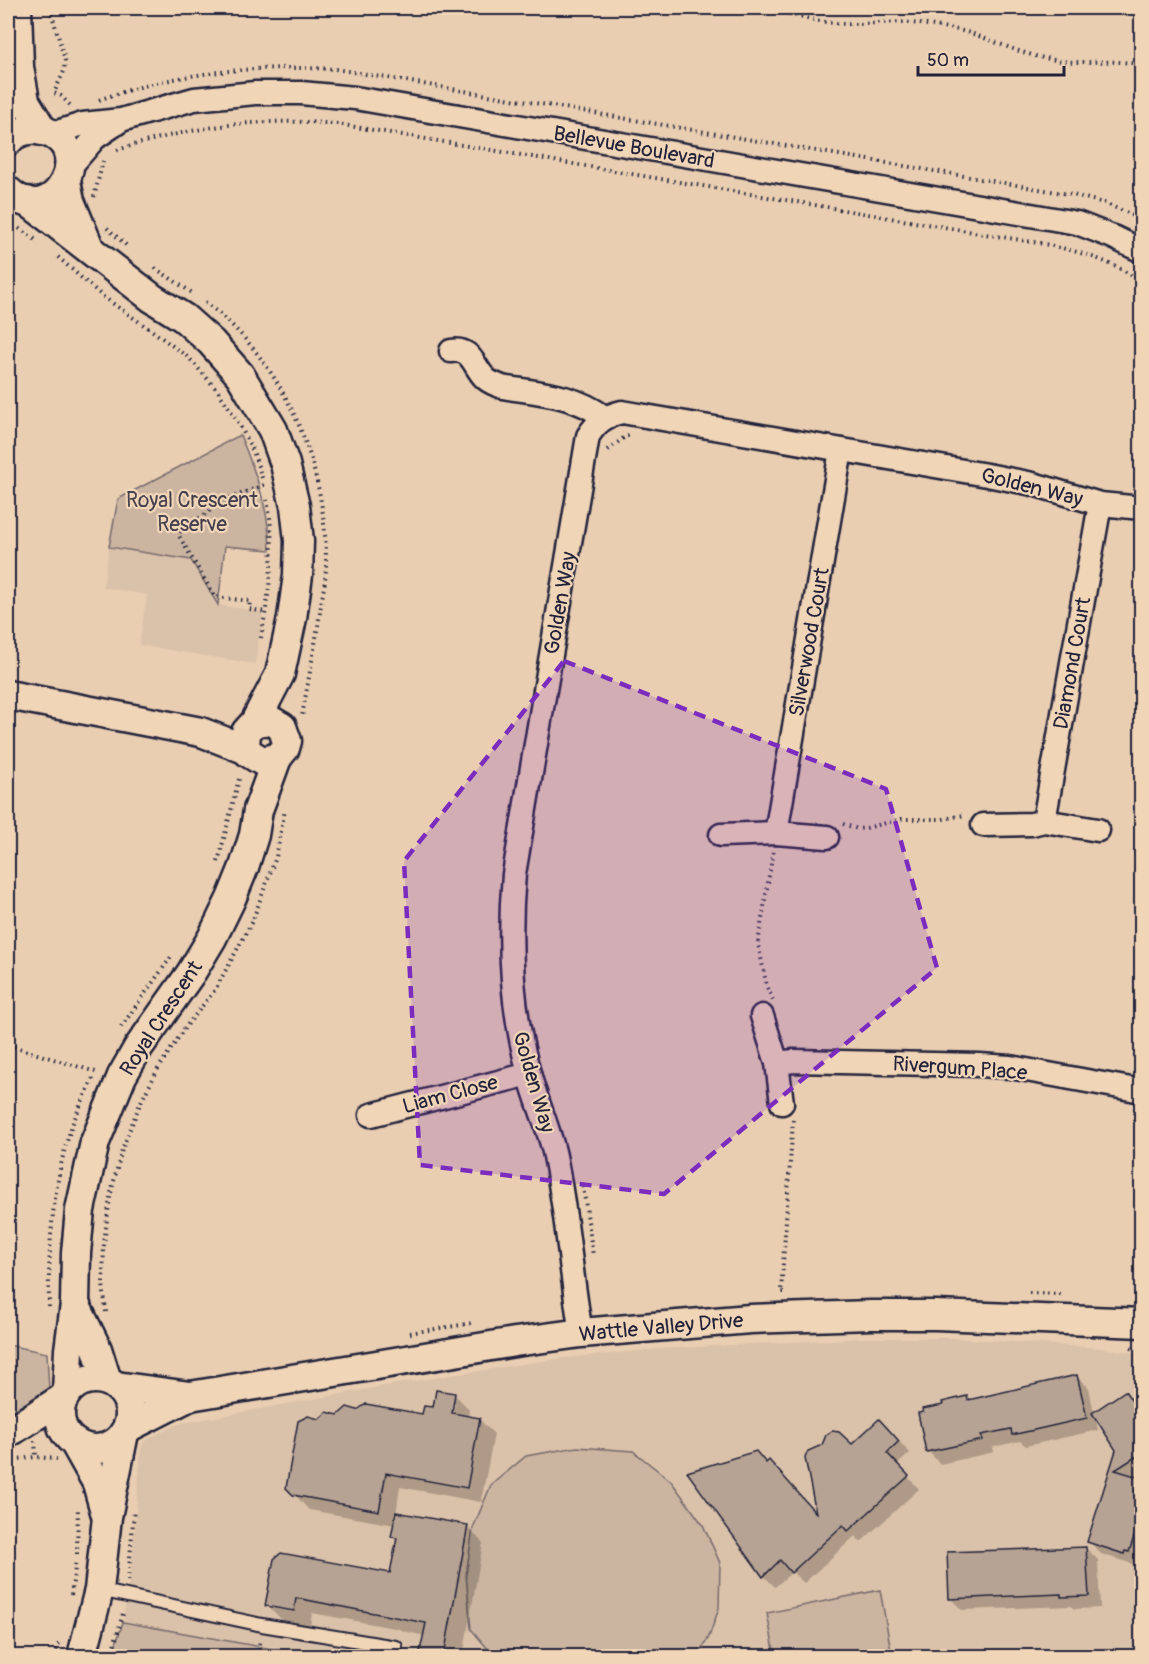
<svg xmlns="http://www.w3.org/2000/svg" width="1149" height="1664" viewBox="0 0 1149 1664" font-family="Pangolin,sans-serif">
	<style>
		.built { fill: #dac1a9 }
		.green { fill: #cbb4a0; stroke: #766b6e; stroke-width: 1.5 }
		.shadow { fill: #0003; fill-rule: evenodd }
		.building { fill: #b7a394; stroke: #22223b; stroke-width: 1.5 }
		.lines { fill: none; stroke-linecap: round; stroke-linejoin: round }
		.service-casing { stroke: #22223b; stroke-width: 16 }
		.minor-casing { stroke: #22223b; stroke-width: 27 }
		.tertiary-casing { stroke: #22223b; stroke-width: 33 }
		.path { stroke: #22223b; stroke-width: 4; stroke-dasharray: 1.5 4.5; stroke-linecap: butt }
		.service { stroke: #f1d5b7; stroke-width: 12 }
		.minor { stroke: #f1d5b7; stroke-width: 22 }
		.tertiary { stroke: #f1d5b7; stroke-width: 28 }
		.marked { fill: #7b2cbf; fill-opacity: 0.2; stroke: #7b2cbf; stroke-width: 4.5; stroke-dasharray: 12 8; stroke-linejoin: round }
		.labels { text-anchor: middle; stroke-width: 4.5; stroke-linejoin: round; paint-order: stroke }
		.street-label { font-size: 21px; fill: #22223b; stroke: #f1d5b7 }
		.park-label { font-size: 21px; fill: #443f4f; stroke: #f1d5b7 }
	</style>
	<rect width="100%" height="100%" fill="#e9ceb2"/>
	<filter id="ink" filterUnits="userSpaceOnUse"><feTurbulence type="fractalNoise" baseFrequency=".0167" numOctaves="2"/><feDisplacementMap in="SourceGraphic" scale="12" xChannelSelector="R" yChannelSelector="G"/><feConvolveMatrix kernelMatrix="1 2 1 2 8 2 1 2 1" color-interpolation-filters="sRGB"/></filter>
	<g filter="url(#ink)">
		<g class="built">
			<polygon points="109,547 191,560 218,605 263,612 255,664 139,645 147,595 103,587"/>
			<polygon points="867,1338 952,1338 1102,1348 1141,1354 1140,1656 311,1656 123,1622 133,1554 141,1449 144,1442 150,1438 178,1424 401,1383 556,1359 658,1349"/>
		</g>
		<g class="green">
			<path d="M240 435C256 473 269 509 270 550L225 546 218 605 191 560 109 547 118 499Z"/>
			<polygon points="8,1345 47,1353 49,1389 23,1408 8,1411"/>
			<polygon points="577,1447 633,1451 671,1481 703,1525 720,1563 719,1608 709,1637 698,1656 494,1656 471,1629 466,1575 473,1528 491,1485 526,1456"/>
			<polygon points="880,1590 892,1656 775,1656 767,1613"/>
			<polygon points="123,1622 311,1656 112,1656"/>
		</g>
		<g class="shadow">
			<polygon points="1076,1376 1089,1388 1094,1413 1125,1393 1142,1411 1142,1472 1134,1477 1142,1480 1141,1563 1137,1562 1136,1565 1101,1554 1089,1541 1118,1450 1095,1415 1098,1430 1026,1446 1020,1441 993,1447 994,1452 940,1464 928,1451 944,1406 967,1398 969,1401"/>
			<path d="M455 1395 469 1409 468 1417 479 1419 494 1434 481 1502 400 1487 396 1514 467 1527 483 1543 463 1656H421L425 1636 403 1631 400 1629 312 1613 310 1626 283 1621 267 1605 392 1574 398 1541 393 1536 395 1525 309 1510 294 1494 319 1420 358 1412 423 1416ZM452 1404H455L452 1421 449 1420Z"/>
			<polygon points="891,1433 910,1453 897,1465 919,1489 861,1542 855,1536 804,1583 792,1572 775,1587 764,1576 756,1453 818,1516 852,1446"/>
			<polygon points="1086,1548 1098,1560 1100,1608 1074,1609 1071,1606 962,1610 950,1598"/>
		</g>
		<g class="building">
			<polygon points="1077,1375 1087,1418 1012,1435 1011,1429 981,1435 983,1440 926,1452 918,1413 923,1412 922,1409 943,1405 942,1402 967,1396 968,1400"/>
			<polygon points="436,1390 455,1393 452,1413 480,1418 467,1488 386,1473 379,1511 293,1495 286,1488 298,1421 308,1416 319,1419 327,1412 338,1415 347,1407 357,1410 366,1404 422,1414 424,1406 433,1407"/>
			<polygon points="1125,1391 1142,1415 1142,1453 1115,1470 1142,1478 1142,1526 1138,1525 1129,1552 1125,1551 1124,1554 1087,1542 1116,1450 1092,1413"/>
			<polygon points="879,1419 899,1441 887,1453 909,1476 848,1531 843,1525 791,1573 780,1560 763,1577 687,1472 756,1451 766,1463 769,1460 816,1513 805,1458 808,1451 822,1445 826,1435 832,1431 839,1432 852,1444"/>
			<polygon points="396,1512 468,1525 444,1656 419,1656 426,1623 296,1598 294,1611 265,1606 274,1559 281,1553 390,1573 397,1538 391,1537"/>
			<polygon points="1086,1547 1089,1596 1061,1597 1061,1594 949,1599 947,1552"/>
		</g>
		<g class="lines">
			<defs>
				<polyline id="service" points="99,1590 262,1625 396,1647"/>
				<g id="minor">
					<polyline points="51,134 83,124 121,120 194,99 255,93 301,93 355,98 1077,223 1113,237 1142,251"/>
					<polyline points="70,167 95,138 120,121"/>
					<path d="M451 351C471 347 473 365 484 377 488 382 495 384 502 387 538 393 574 394 604 417"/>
					<polyline points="983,825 1032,824 1044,821"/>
					<polyline points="1098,830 1044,821 1100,504"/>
					<polyline points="721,835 776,833"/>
					<polyline points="827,837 776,833 841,450"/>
					<polyline points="762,1016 777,1063"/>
					<polyline points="782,1103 777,1063 794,1061 979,1065 1010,1067 1142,1091"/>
					<polyline points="371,1115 529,1074"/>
					<path d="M581 1333C571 1274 567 1215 555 1156 549 1128 536 1101 529 1073 511 1008 508 941 514 874L588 436C597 422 605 416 622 412L987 475 1033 484 1100 504 1142 508"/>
				</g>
				<g id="tertiary">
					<polyline points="17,8 19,67 25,101 43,131"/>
					<path d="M8 141C15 133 26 129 37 130 102 137 57 237 8 191"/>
					<polyline points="66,181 70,201 89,247"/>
					<polyline points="27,201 152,298 184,318 211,342 240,375 273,430 285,464 295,506 299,541 298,575 292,618 280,674 255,722 246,732 245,747 249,753 262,761 277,758 285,748 287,741 282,727 270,720 255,722"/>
					<polyline points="8,695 201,732 247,750"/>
					<polyline points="75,1304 97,1349 107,1381"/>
					<circle cx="95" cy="1414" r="35"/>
					<polyline points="116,1386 190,1396 515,1342 581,1333 750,1319 871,1315 936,1315 1142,1323"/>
					<polyline points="67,1392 69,1350 75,1304 76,1253 80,1210 95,1142 122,1076 138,1048 191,973 212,938 231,899 244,867 254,835 258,810 277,758"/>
					<polyline points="127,1428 190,1396"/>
					<polyline points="8,1433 63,1398"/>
					<polyline points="74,1442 97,1483 106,1515"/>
					<polyline points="82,1656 99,1590 107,1517 124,1433"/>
				</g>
			</defs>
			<use href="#service" class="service-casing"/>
			<use href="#minor" class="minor-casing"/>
			<use href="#tertiary" class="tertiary-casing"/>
			<g class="path">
				<polyline points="50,8 65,60 64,71 54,93 61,96 72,107"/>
				<path d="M772 8C798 17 825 24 853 24 873 24 893 21 912 23 933 26 956 28 976 35 1004 45 1024 55 1055 60 1084 65 1113 58 1142 65"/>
				<path d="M99 100C175 72 255 65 335 69L1069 194 1104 203 1142 219"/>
				<path d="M117 150C196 126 256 117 338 124L1044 244C1078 251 1112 261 1142 282"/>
				<polyline points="94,197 103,161"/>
				<polyline points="8,224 14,225 36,240"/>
				<polyline points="107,228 126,245"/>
				<polyline points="58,257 102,296 154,332 190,359 218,391 237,420 253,451 263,481"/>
				<polyline points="155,268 194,294"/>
				<path d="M205 302C286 363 327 466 326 565 326 578 323 592 321 605 316 643 308 680 302 717"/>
				<polyline points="608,450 626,436 631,436"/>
				<polyline points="264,485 225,500 180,532 179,536 215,597 250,601 249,609 266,612"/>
				<path d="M261 638C269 593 277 546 267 500"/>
				<polyline points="843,824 858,829 866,828 902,819 943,819 965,815"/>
				<polyline points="218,862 240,775"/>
				<polyline points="773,1000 767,987 758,943 773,852"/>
				<polyline points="121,1027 171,957"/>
				<polyline points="8,1045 99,1073"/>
				<polyline points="583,1186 593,1256"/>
				<polyline points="784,1292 781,1292 793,1120"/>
				<polyline points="1029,1293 1063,1294"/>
				<path d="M49 1307C48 1247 53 1176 74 1120 80 1106 87 1092 93 1078"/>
				<polyline points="106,1312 103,1284 104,1243 110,1197 122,1149 140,1104 158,1069 184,1029 215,990 252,922 276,857 285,810"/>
				<polyline points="410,1333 473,1323"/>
				<polyline points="1131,1348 1142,1351"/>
				<polyline points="35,1441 36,1457 57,1459"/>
				<polyline points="8,1460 36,1457"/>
				<polyline points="77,1554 78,1507"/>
				<polyline points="128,1581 134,1511"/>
				<polyline points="71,1595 76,1561"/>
				<polyline points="54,1656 59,1643"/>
				<polyline points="111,1656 124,1610"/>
				<polyline points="259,1656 258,1653 260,1640"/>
			</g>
			<use href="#service" class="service"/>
			<use href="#minor" class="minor"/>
			<use href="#tertiary" class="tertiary"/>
		</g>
	</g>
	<path class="marked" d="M564 661 886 789 937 968 664 1194 420 1165 404 861Z"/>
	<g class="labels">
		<g class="street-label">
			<text transform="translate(634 147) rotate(10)" y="7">Bellevue Boulevard</text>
			<text transform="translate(1032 487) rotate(14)" y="7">Golden Way</text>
			<text transform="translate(560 603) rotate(-80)" y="7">Golden Way</text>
			<text transform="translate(809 642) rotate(-80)" y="7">Silverwood Court</text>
			<text transform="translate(1072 663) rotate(-80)" y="7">Diamond Court</text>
			<text transform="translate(161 1018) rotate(-57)" y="7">Royal Crescent</text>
			<text transform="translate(960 1068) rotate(4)" y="7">Rivergum Place</text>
			<text transform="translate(534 1082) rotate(74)" y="7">Golden Way</text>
			<text transform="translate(450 1094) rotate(-15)" y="7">Liam Close</text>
			<text transform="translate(661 1327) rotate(-5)" y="7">Wattle Valley Drive</text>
		</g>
		<g class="park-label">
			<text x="192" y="507">Royal Crescent<tspan x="192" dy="24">Reserve</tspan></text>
		</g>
	</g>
	<rect width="1149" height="1664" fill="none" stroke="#f1d5b7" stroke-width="30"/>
	<rect x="15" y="15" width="1119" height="1634" fill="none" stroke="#22223b" stroke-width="2" filter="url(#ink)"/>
	<path d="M918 66v9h146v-9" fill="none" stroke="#22223b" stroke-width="3"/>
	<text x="927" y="66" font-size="18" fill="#22223b" stroke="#f1d5b7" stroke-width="4.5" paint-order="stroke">50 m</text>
</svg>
